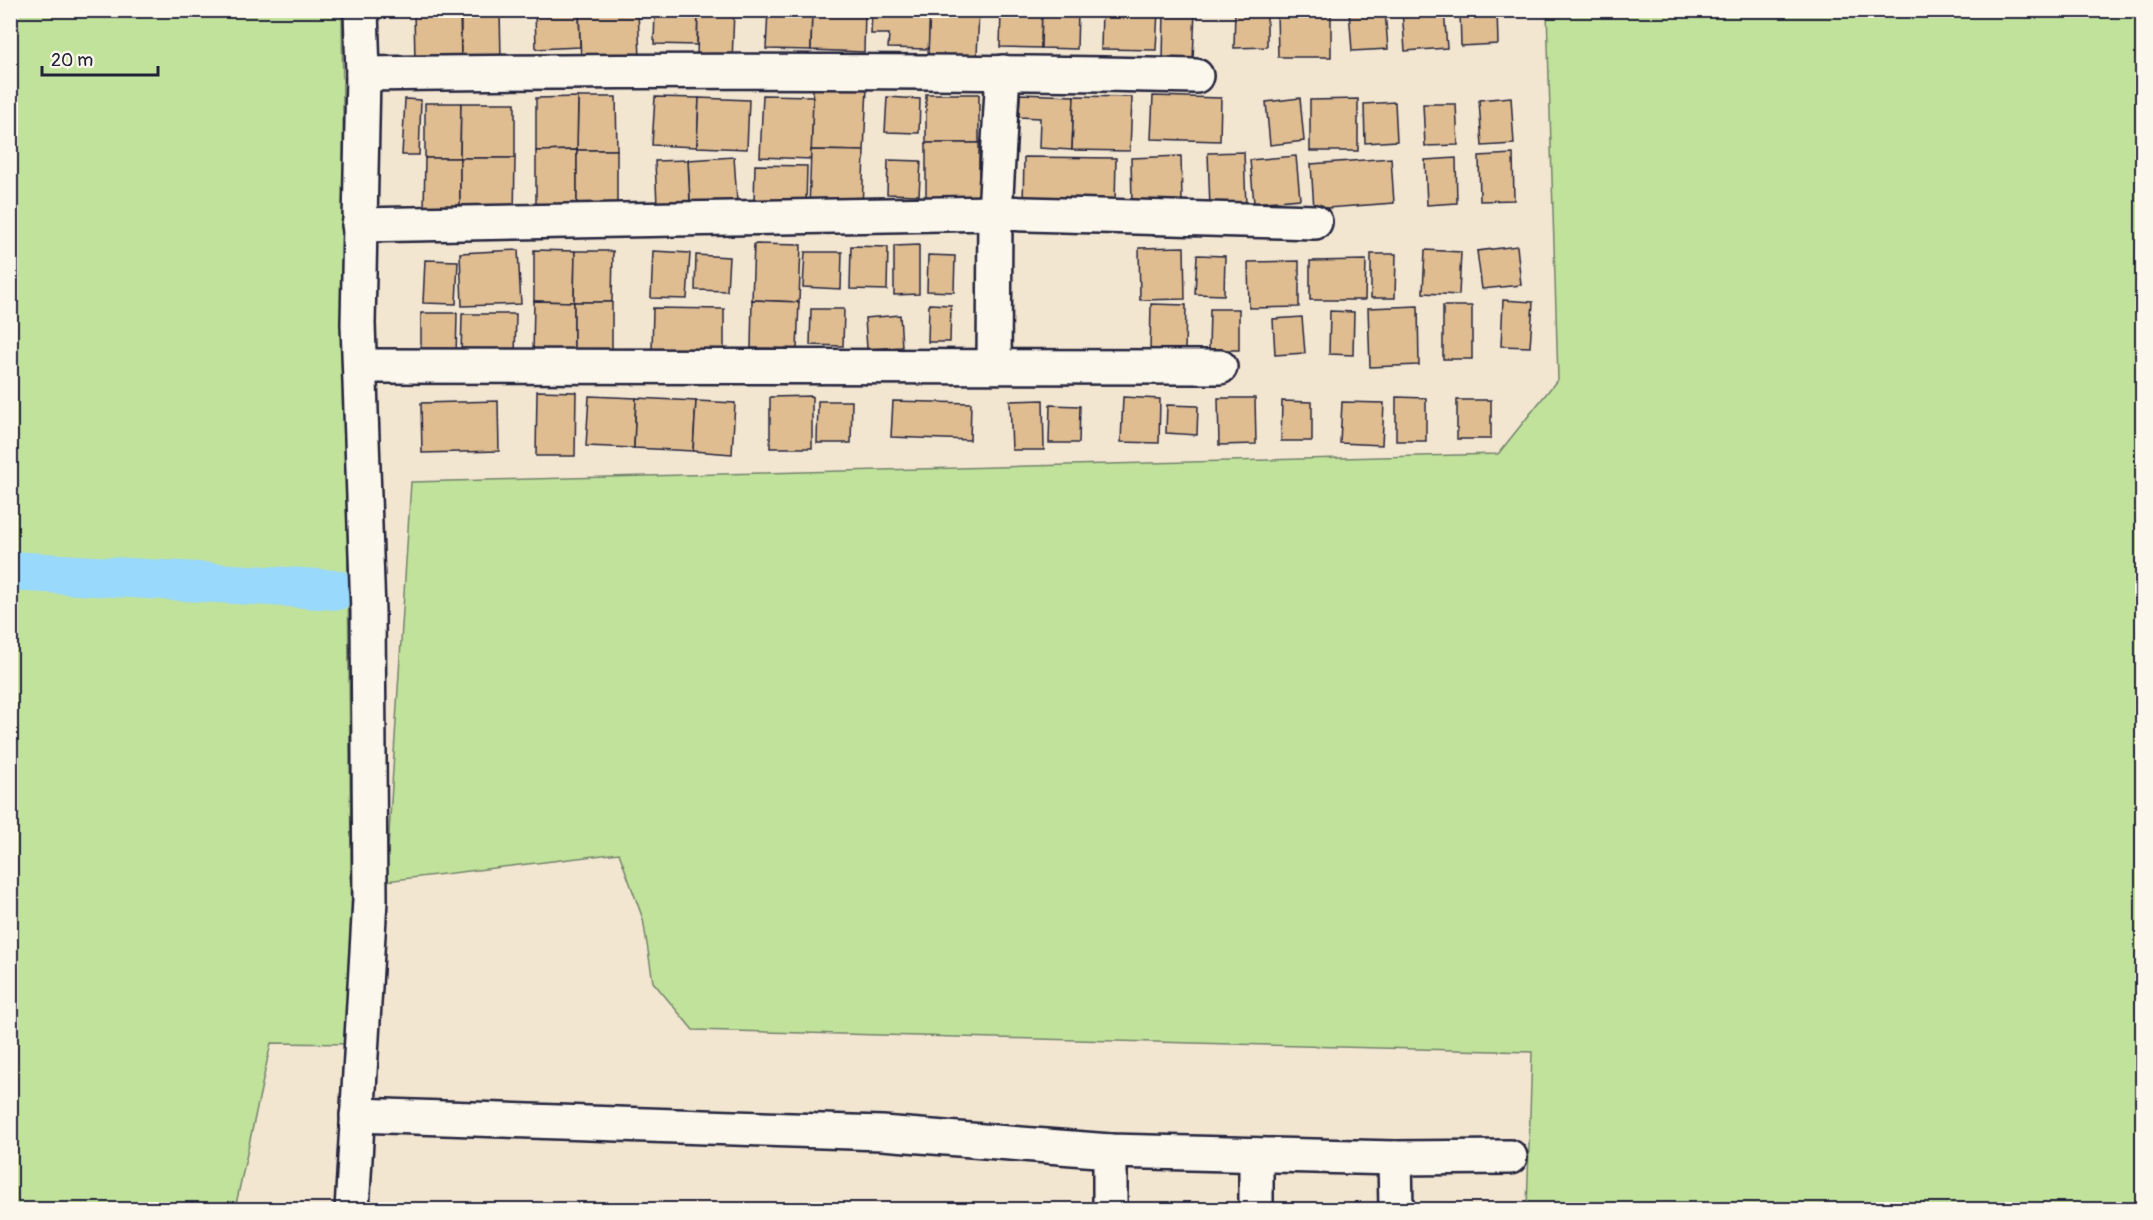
<svg xmlns="http://www.w3.org/2000/svg" width="2153" height="1220" viewBox="0 0 2153 1220" font-family="Pangolin,sans-serif">
	<style>
		.green { fill: #c1e29b; stroke: #72826b; stroke-width: 1.5 }
		.lines { fill: none; stroke-linecap: round; stroke-linejoin: round }
		.canal { stroke: #99d9fb; stroke-width: 40 }
		.building { fill: #dfbd91; stroke: #22223b; stroke-width: 1.5 }
		.minor-casing { stroke: #22223b; stroke-width: 38 }
		.minor { stroke: #fbf7ec; stroke-width: 33 }
	</style>
	<rect width="100%" height="100%" fill="#f3e6d1"/>
	<filter id="ink" filterUnits="userSpaceOnUse"><feTurbulence type="fractalNoise" baseFrequency=".0167" numOctaves="2"/><feDisplacementMap in="SourceGraphic" scale="12" xChannelSelector="R" yChannelSelector="G"/><feConvolveMatrix kernelMatrix="1 2 1 2 8 2 1 2 1" color-interpolation-filters="sRGB"/></filter>
	<g filter="url(#ink)">
		<g class="green">
			<polygon points="10,11 342,11 353,1044 271,1043 235,1209 11,1209"/>
			<polygon points="1547,11 2142,11 2142,1209 1527,1209 1532,1052 693,1030 653,982 643,919 619,853 386,881 411,482 1498,454 1558,379"/>
		</g>
		<g class="lines">
			<polyline class="canal" points="10,571 337,590"/>
		</g>
		<g class="building">
			<polygon points="414,10 460,10 461,61 415,63"/>
			<polygon points="461,10 500,10 501,60 461,61"/>
			<polygon points="535,10 579,10 580,47 536,49"/>
			<polygon points="579,10 638,10 640,59 581,62"/>
			<polygon points="655,10 698,10 697,45 654,44"/>
			<polygon points="698,10 734,10 732,62 697,61"/>
			<polygon points="768,10 812,10 811,50 766,49"/>
			<polygon points="812,10 865,10 864,52 811,50"/>
			<polygon points="872,10 930,10 929,49 888,48 889,34 871,34"/>
			<polygon points="930,10 979,10 977,56 928,55"/>
			<polygon points="1001,10 1042,10 1041,48 1000,47"/>
			<polygon points="1042,10 1078,10 1077,49 1041,48"/>
			<polygon points="1102,10 1158,10 1156,50 1101,49"/>
			<polygon points="1164,10 1195,10 1193,60 1163,60"/>
			<polygon points="1235,10 1267,10 1267,47 1234,48"/>
			<polygon points="1277,10 1331,10 1331,57 1278,57"/>
			<polygon points="1349,10 1385,10 1388,49 1352,51"/>
			<polygon points="1402,10 1444,10 1447,48 1405,51"/>
			<polygon points="1460,10 1497,10 1498,44 1461,46"/>
			<polygon points="813,86 867,87 864,151 811,150"/>
			<rect x="926" y="94" width="53" height="49"/>
			<polygon points="1020,94 1074,96 1072,150 1039,148 1040,118 1019,117"/>
			<polygon points="763,95 813,96 811,159 760,157"/>
			<polygon points="1074,96 1132,97 1130,151 1072,150"/>
			<polygon points="1153,96 1221,98 1220,141 1151,139"/>
			<polygon points="578,97 616,97 617,150 577,150"/>
			<polygon points="578,97 577,150 536,151 536,98"/>
			<polygon points="655,97 699,98 697,147 652,145"/>
			<polygon points="887,97 920,99 919,133 885,132"/>
			<polygon points="1511,97 1514,144 1482,146 1479,100"/>
			<polygon points="699,98 749,100 747,149 697,147"/>
			<polygon points="1300,98 1304,141 1270,145 1266,102"/>
			<polygon points="405,99 421,100 419,155 402,155"/>
			<polygon points="1358,99 1358,151 1310,151 1310,100"/>
			<polygon points="1395,102 1397,141 1365,143 1364,104"/>
			<polygon points="425,103 461,103 460,158 425,158"/>
			<polygon points="461,103 515,103 515,158 460,158"/>
			<polygon points="1423,104 1456,104 1458,145 1425,146"/>
			<polygon points="926,143 979,143 979,201 926,202"/>
			<polygon points="577,150 577,204 536,204 536,151"/>
			<rect x="577" y="150" width="40" height="54"/>
			<polygon points="811,150 864,151 862,212 809,210"/>
			<polygon points="1244,152 1246,206 1210,208 1208,153"/>
			<polygon points="1513,154 1514,200 1480,201 1479,156"/>
			<polygon points="1181,156 1182,201 1132,202 1131,158"/>
			<polygon points="1296,156 1300,199 1254,203 1250,160"/>
			<polygon points="734,157 737,201 690,203 688,160"/>
			<polygon points="1024,157 1116,158 1115,205 1023,204"/>
			<polygon points="425,158 460,158 460,209 424,209"/>
			<polygon points="460,158 515,158 514,217 460,216"/>
			<polygon points="1391,158 1394,203 1314,209 1311,164"/>
			<polygon points="1456,158 1457,203 1427,205 1425,160"/>
			<polygon points="688,160 690,203 657,205 655,161"/>
			<polygon points="888,160 921,161 919,195 887,194"/>
			<polygon points="755,165 807,166 806,204 754,202"/>
			<polygon points="754,244 801,245 799,302 752,300"/>
			<polygon points="919,245 919,294 894,295 894,246"/>
			<polygon points="851,246 888,247 887,290 850,289"/>
			<polygon points="1517,246 1521,285 1482,289 1477,251"/>
			<polygon points="1184,247 1185,299 1140,300 1139,248"/>
			<polygon points="518,250 521,304 462,306 460,253"/>
			<polygon points="534,250 575,251 574,302 534,301"/>
			<polygon points="1425,250 1461,252 1459,295 1423,293"/>
			<polygon points="575,251 613,251 612,302 574,302"/>
			<polygon points="653,251 690,253 687,299 651,298"/>
			<polygon points="805,252 842,252 841,289 803,287"/>
			<polygon points="1371,254 1396,254 1395,298 1371,298"/>
			<polygon points="696,255 729,257 727,291 695,290"/>
			<polygon points="928,255 955,256 954,292 927,291"/>
			<polygon points="1197,255 1225,256 1224,295 1195,294"/>
			<polygon points="425,260 458,261 456,304 423,303"/>
			<polygon points="1366,260 1365,300 1310,300 1310,261"/>
			<polygon points="1299,261 1299,307 1249,308 1248,262"/>
			<polygon points="752,300 799,302 797,349 751,348"/>
			<polygon points="1503,300 1533,302 1530,347 1501,346"/>
			<polygon points="534,301 574,302 574,354 533,354"/>
			<polygon points="574,302 612,302 612,355 574,354"/>
			<polygon points="929,304 951,305 950,342 928,342"/>
			<polygon points="1151,304 1186,305 1185,352 1150,351"/>
			<polygon points="1418,306 1419,365 1370,367 1368,308"/>
			<rect x="1443" y="306" width="29" height="53"/>
			<polygon points="653,308 724,309 724,354 652,352"/>
			<polygon points="811,309 844,309 843,346 810,345"/>
			<polygon points="1210,309 1239,309 1239,350 1209,350"/>
			<polygon points="1330,311 1354,312 1353,355 1329,354"/>
			<polygon points="421,313 457,313 456,359 421,358"/>
			<polygon points="462,314 516,314 515,357 461,356"/>
			<polygon points="900,315 902,347 867,349 865,318"/>
			<polygon points="1302,317 1305,353 1275,355 1273,319"/>
			<polygon points="537,391 576,392 575,456 536,456"/>
			<polygon points="589,396 636,398 634,448 586,446"/>
			<polygon points="812,396 812,448 770,448 770,397"/>
			<polygon points="1123,397 1160,399 1159,443 1121,442"/>
			<polygon points="1396,397 1426,398 1426,441 1396,441"/>
			<polygon points="636,398 696,401 693,451 634,448"/>
			<polygon points="1218,398 1255,398 1256,444 1219,445"/>
			<polygon points="1043,400 1044,450 1012,450 1010,401"/>
			<rect x="1457" y="400" width="34" height="39"/>
			<polygon points="498,401 499,451 422,453 421,403"/>
			<polygon points="696,401 735,403 732,454 693,451"/>
			<polygon points="818,401 852,401 851,443 817,443"/>
			<polygon points="893,401 971,403 970,440 891,437"/>
			<polygon points="1282,401 1312,402 1312,441 1281,441"/>
			<polygon points="1342,402 1384,403 1382,445 1340,443"/>
			<polygon points="1050,405 1080,406 1079,443 1049,443"/>
			<polygon points="1167,405 1198,406 1197,435 1166,433"/>
		</g>
		<g class="lines">
			<defs>
				<g id="minor">
					<path d="M363 74C641 70 918 70 1196 76"/>
					<polyline points="359,225 995,213 1315,222"/>
					<polyline points="360,366 1220,367"/>
					<polyline points="994,366 995,213 1003,72"/>
					<polyline points="357,1115 882,1133 1110,1151 1395,1158 1510,1157"/>
					<polyline points="1395,1158 1396,1210"/>
					<polyline points="352,1210 370,900 368,612 358,324 363,74 361,10"/>
					<polyline points="1110,1210 1110,1151"/>
					<polyline points="1256,1210 1256,1155"/>
				</g>
			</defs>
			<use href="#minor" class="minor-casing"/>
			<use href="#minor" class="minor"/>
		</g>
	</g>
	<rect width="2153" height="1220" fill="none" stroke="#fbf7ec" stroke-width="36"/>
	<rect x="18" y="18" width="2117" height="1184" fill="none" stroke="#22223b" stroke-width="2" filter="url(#ink)"/>
	<path d="M42 66v9h116v-9" fill="none" stroke="#22223b" stroke-width="3"/>
	<text x="51" y="66" font-size="18" fill="#22223b" stroke="#fbf7ec" stroke-width="4.5" paint-order="stroke">20 m</text>
</svg>
